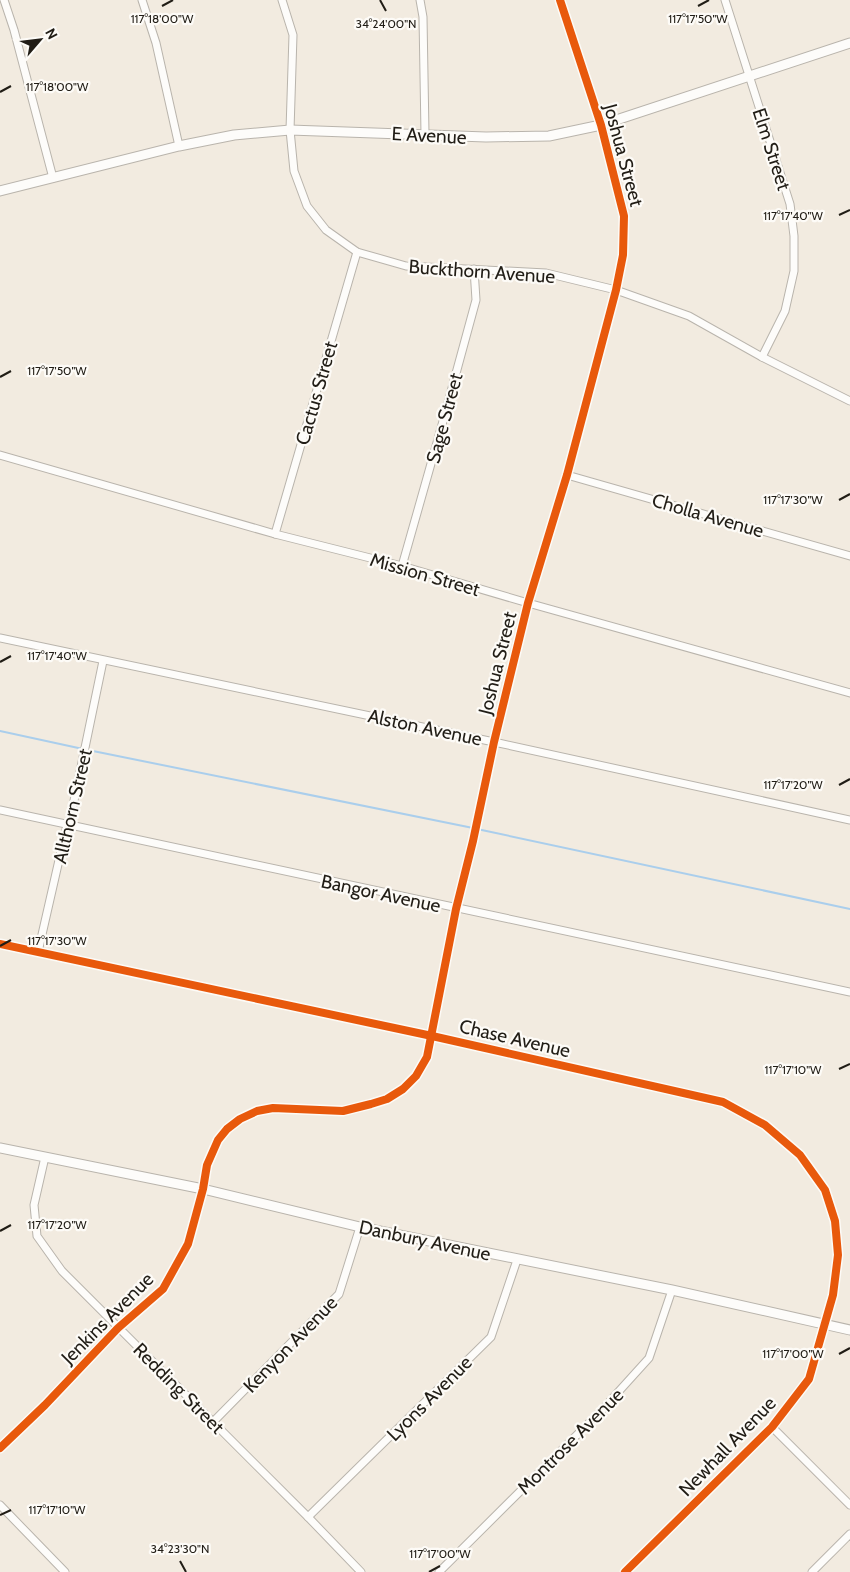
<svg xmlns="http://www.w3.org/2000/svg" width="850" height="1572" viewBox="0 0 850 1572" font-family="Cabin,sans-serif">
	<style>
		.lines { fill: none; stroke-linecap: round; stroke-linejoin: round }
		.stream { stroke: #aaceec; stroke-width: 2 }
		.minor-casing { stroke: #b9b4ac; stroke-width: 9 }
		.tertiary-casing { stroke: #b9b4ac; stroke-width: 11 }
		.minor { stroke: #fdfcfa; stroke-width: 7 }
		.tertiary { stroke: #fdfcfa; stroke-width: 9 }
		.cycleway-casing { stroke: #fdfbf7; stroke-width: 11 }
		.cycleway { stroke: #e8590c; stroke-width: 8 }
		.ticks { fill: none; stroke: #211d16; stroke-width: 2 }
		.labels { text-anchor: middle; stroke-width: 4.5; stroke-linejoin: round; paint-order: stroke }
		.street-label { font-size: 19px; fill: #211d16; stroke: #fdfbf7 }
		.ticks-label { font-size: 12px; text-anchor: middle; fill: #211d16; stroke: #fdfbf7; stroke-width: 4.5; stroke-linejoin: round; paint-order: stroke }
	</style>
	<rect width="100%" height="100%" fill="#f2ebe0"/>
	<g class="lines">
		<g class="stream">
			<polyline points="0,731 83,749"/>
			<polyline points="88,750 473,828"/>
			<polyline points="477,829 850,909"/>
		</g>
		<defs>
			<g id="minor">
				<polyline points="4,0 14,30 53,178"/>
				<polyline points="142,0 156,43 179,146"/>
				<polyline points="282,0 293,35 290,130 294,171 307,206 326,230 357,252 406,266 546,273 616,290 689,316 762,357 850,401"/>
				<polyline points="420,0 423,17 425,134"/>
				<polyline points="725,0 790,204 794,236 794,271 785,311 762,357"/>
				<polyline points="0,455 275,534 402,566 528,603 850,693"/>
				<polyline points="567,475 850,556"/>
				<polyline points="275,534 357,252"/>
				<polyline points="402,566 440,432 476,300 474,269"/>
				<polyline points="0,638 494,742 850,820"/>
				<polyline points="0,810 850,992"/>
				<polyline points="0,944 432,1036 723,1102 765,1125 800,1155 825,1190 835,1221 838,1255 833,1295 809,1379 772,1427 625,1572"/>
				<polyline points="38,952 67,825 70,820 103,661"/>
				<polyline points="45,1157 34,1205 37,1236 62,1271 308,1517 361,1572"/>
				<polyline points="213,1422 339,1294 360,1227"/>
				<polyline points="772,1427 850,1505"/>
				<polyline points="0,1448 45,1405 118,1328 163,1289 188,1244 203,1189 207,1165 218,1140 227,1129 240,1119 257,1111 273,1108 343,1111 371,1104 387,1099 403,1089 416,1076 427,1057 456,909 473,841 494,742 528,603 567,475 616,290 623,255 624,216 601,125 560,0"/>
				<polyline points="0,1505 65,1572"/>
				<polyline points="308,1517 491,1337 517,1260"/>
				<polyline points="439,1572 601,1411 649,1358 672,1290"/>
				<polyline points="812,1572 850,1534"/>
			</g>
			<g id="tertiary">
				<polyline points="0,191 179,146 234,135 290,130 486,137 549,136 601,125 850,43"/>
				<polyline points="0,1148 203,1189 360,1227 672,1290 850,1330"/>
			</g>
		</defs>
		<use href="#minor" class="minor-casing"/>
		<use href="#tertiary" class="tertiary-casing"/>
		<use href="#minor" class="minor"/>
		<use href="#tertiary" class="tertiary"/>
		<defs>
			<g id="cycleway">
				<polyline points="0,944 432,1036 723,1102 765,1125 800,1155 825,1190 835,1221 838,1255 833,1295 809,1379 772,1427 625,1572"/>
				<polyline points="0,1448 45,1405 118,1328 163,1289 188,1244 203,1189 207,1165 218,1140 227,1129 240,1119 257,1111 273,1108 343,1111 371,1104 387,1099 403,1089 416,1076 427,1057 456,909 473,841 494,742 528,603 567,475 616,290 623,255 624,216 601,125 560,0"/>
			</g>
		</defs>
		<use href="#cycleway" class="cycleway-casing"/>
		<use href="#cycleway" class="cycleway"/>
	</g>
	<path class="ticks" d="M380 0 386 11M162 6 173 0M698 6 709 0M0 92 11 86M839 215 850 210M0 377 11 371M839 500 850 494M0 662 11 656M839 785 850 779M0 946 11 940M839 1069 850 1064M0 1231 11 1225M839 1354 850 1348M0 1515 11 1510M180 1561 186 1572M429 1572 440 1566"/>
	<g class="labels">
		<g class="street-label">
			<text transform="translate(429 135) rotate(3)" y="7">E Avenue</text>
			<text transform="translate(772 149) rotate(72)" y="7">Elm Street</text>
			<text transform="translate(624 155) rotate(75)" y="7">Joshua Street</text>
			<text transform="translate(482 271) rotate(4)" y="7">Buckthorn Avenue</text>
			<text transform="translate(316 393) rotate(-74)" y="7">Cactus Street</text>
			<text transform="translate(444 418) rotate(-75)" y="7">Sage Street</text>
			<text transform="translate(708 515) rotate(16)" y="7">Cholla Avenue</text>
			<text transform="translate(425 574) rotate(16)" y="7">Mission Street</text>
			<text transform="translate(497 663) rotate(-76)" y="7">Joshua Street</text>
			<text transform="translate(425 727) rotate(12)" y="7">Alston Avenue</text>
			<text transform="translate(72 806) rotate(-77)" y="7">Allthorn Street</text>
			<text transform="translate(381 893) rotate(12)" y="7">Bangor Avenue</text>
			<text transform="translate(515 1038) rotate(13)" y="7">Chase Avenue</text>
			<text transform="translate(425 1240) rotate(12)" y="7">Danbury Avenue</text>
			<text transform="translate(107 1318) rotate(-45)" y="7">Jenkins Avenue</text>
			<text transform="translate(290 1344) rotate(-46)" y="7">Kenyon Avenue</text>
			<text transform="translate(179 1388) rotate(45)" y="7">Redding Street</text>
			<text transform="translate(429 1398) rotate(-45)" y="7">Lyons Avenue</text>
			<text transform="translate(570 1441) rotate(-45)" y="7">Montrose Avenue</text>
			<text transform="translate(727 1446) rotate(-46)" y="7">Newhall Avenue</text>
		</g>
	</g>
	<g class="ticks-label">
		<text x="162" y="23">117°18'00"W</text>
		<text x="698" y="23">117°17'50"W</text>
		<text x="386" y="28">34°24'00"N</text>
		<text x="57" y="91">117°18'00"W</text>
		<text x="793" y="220">117°17'40"W</text>
		<text x="57" y="375">117°17'50"W</text>
		<text x="793" y="504">117°17'30"W</text>
		<text x="57" y="660">117°17'40"W</text>
		<text x="793" y="789">117°17'20"W</text>
		<text x="57" y="945">117°17'30"W</text>
		<text x="793" y="1074">117°17'10"W</text>
		<text x="57" y="1229">117°17'20"W</text>
		<text x="793" y="1358">117°17'00"W</text>
		<text x="57" y="1514">117°17'10"W</text>
		<text x="180" y="1553">34°23'30"N</text>
		<text x="440" y="1558">117°17'00"W</text>
	</g>
	<g transform="translate(40 40) rotate(62)" stroke="#fdfbf7" stroke-width="4" paint-order="stroke">
	<path d="M0-4L9 19L0 12L-9 19Z" fill="#211d16"/>
	<text y="-8" font-size="14" font-weight="bold" text-anchor="middle" fill="#211d16">N</text>
	</g>
</svg>
